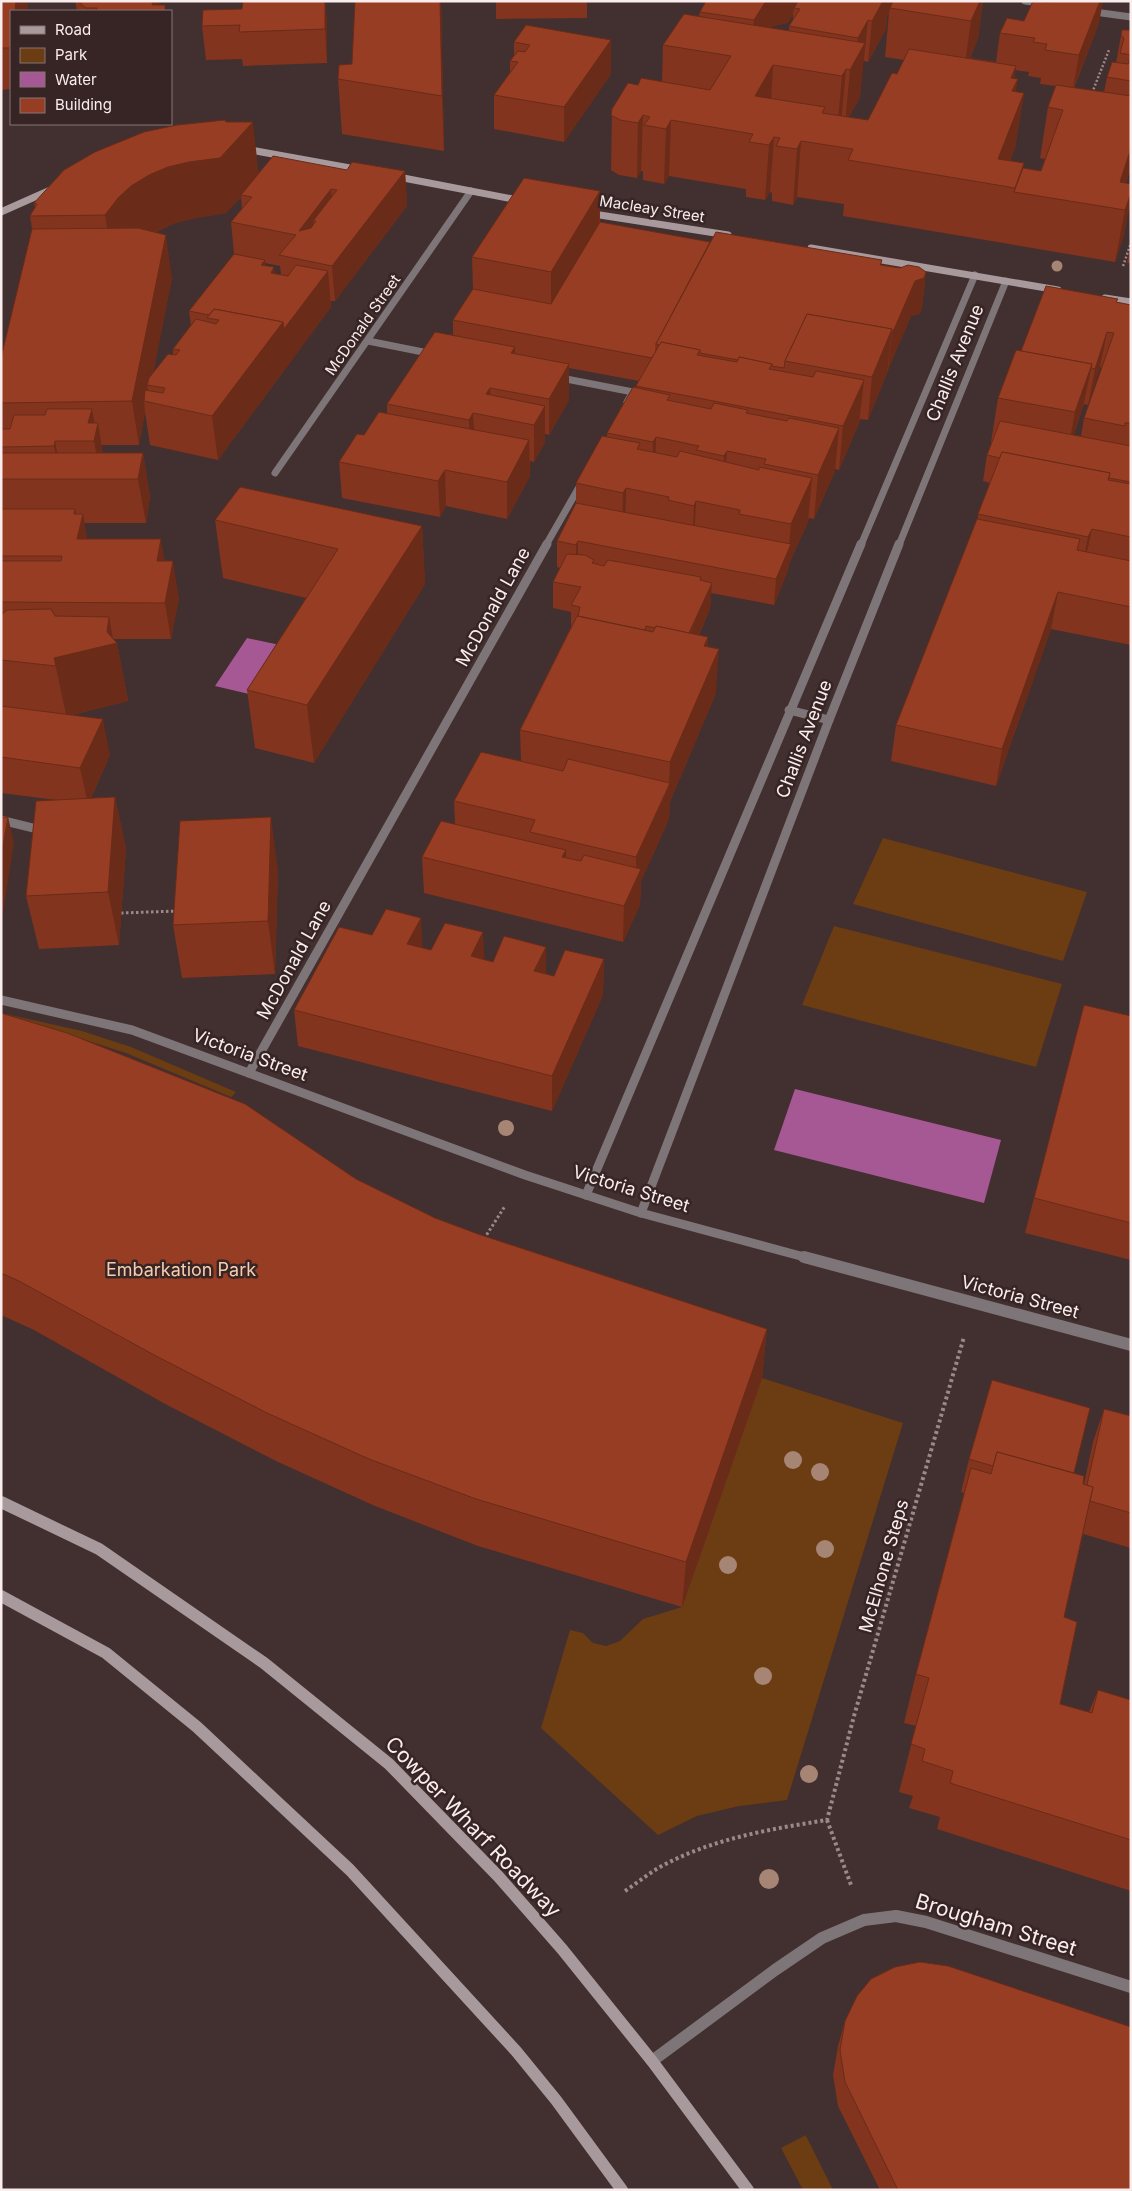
<svg xmlns="http://www.w3.org/2000/svg" width="1132" height="2191" viewBox="0 0 1132 2191" font-family="Inter,sans-serif">
	<style>
		.green { fill: #6c3c13 }
		.water { fill: #a65894 }
		.lines { fill: none; stroke-linecap: round; stroke-linejoin: round }
		.path-far2 { stroke: #998989; stroke-width: 2.5; stroke-dasharray: 2 2; stroke-linecap: butt }
		.path-far1 { stroke: #998989; stroke-width: 3; stroke-dasharray: 2.5 2.5; stroke-linecap: butt }
		.path { stroke: #998989; stroke-width: 4; stroke-dasharray: 3 3; stroke-linecap: butt }
		.lane-far1 { stroke: #7e7578; stroke-width: 7 }
		.lane { stroke: #7e7578; stroke-width: 9 }
		.street-far2 { stroke: #7e7578; stroke-width: 7 }
		.street-far1 { stroke: #7e7578; stroke-width: 9 }
		.street { stroke: #7e7578; stroke-width: 12 }
		.secondary-far1 { stroke: #a8999d; stroke-width: 7 }
		.secondary { stroke: #a8999d; stroke-width: 12 }
		.tree { fill: #a68575 }
		.wall { fill: #82341e; fill-rule: evenodd }
		.shaded-wall { fill: #6a2b18 }
		.building { fill: #973d23; stroke: #6a2b18; fill-rule: evenodd }
		.labels { text-anchor: middle; stroke-width: 5; stroke-linejoin: round; paint-order: stroke }
		.far-street-label { font-size: 15px; fill: #faeded; stroke: #372525 }
		.street-label { font-size: 18px; fill: #faeded; stroke: #372525 }
		.park-label { font-size: 18px; fill: #f7ccae; stroke: #372525 }
		.near-street-label { font-size: 21px; fill: #faeded; stroke: #372525 }
	</style>
	<rect width="100%" height="100%" fill="#422f2f"/>
	<g class="green">
		<polygon points="883,838 1087,892 1063,961 853,904"/>
		<polygon points="834,926 1062,984 1036,1067 802,1005"/>
		<polygon points="1,1013 82,1031 131,1047 236,1092 231,1097 126,1053"/>
		<polygon points="762,1378 903,1423 787,1800 739,1806 697,1816 658,1835 541,1728 570,1630 583,1633 593,1643 606,1646 620,1641 643,1619 682,1607"/>
		<polygon points="806,2135 806,2136 833,2190 803,2190 781,2148"/>
	</g>
	<g class="water">
		<polygon points="247,638 280,645 249,694 215,686"/>
		<polygon points="795,1089 1001,1140 984,1203 774,1150"/>
	</g>
	<g class="lines">
		<g class="path-far2">
			<polyline points="1092,93 1109,50"/>
			<polyline points="1123,266 1131,243"/>
		</g>
		<g class="path-far1">
			<polyline points="121,913 178,911"/>
			<polyline points="484,1239 505,1206"/>
		</g>
		<g class="path">
			<polyline points="827,1820 851,1885"/>
			<path d="M625 1891C637 1883 648 1874 660 1867 711 1839 770 1829 827 1820L854 1716 964 1337"/>
		</g>
		<g class="lane-far1">
			<polyline points="368,341 433,354"/>
			<polyline points="556,377 633,392 627,402"/>
			<polyline points="546,545 582,482"/>
		</g>
		<g class="lane">
			<polyline points="789,710 829,720"/>
			<polyline points="1,820 33,828"/>
			<polyline points="249,1073 547,544"/>
		</g>
		<g class="street-far2">
			<polyline points="1025,1 1046,4"/>
			<polyline points="1087,11 1131,17"/>
			<polyline points="275,473 471,191"/>
			<polyline points="861,545 975,275"/>
			<polyline points="899,545 1006,281"/>
		</g>
		<g class="street-far1">
			<polyline points="1,1000 132,1030 525,1175 641,1213 808,1258"/>
			<polyline points="586,1195 861,544"/>
			<polyline points="641,1213 829,720 899,544"/>
		</g>
		<g class="street">
			<polyline points="804,1257 1131,1345"/>
			<polyline points="652,2061 775,1970 822,1938 864,1920 896,1916 926,1922 1131,1987"/>
		</g>
		<g class="secondary-far1">
			<polyline points="245,149 361,170"/>
			<polyline points="393,176 523,201"/>
			<polyline points="1,212 55,188"/>
			<polyline points="587,213 728,235"/>
			<polyline points="811,248 1058,290"/>
			<polyline points="1105,298 1131,302"/>
		</g>
		<g class="secondary">
			<polyline points="1,1502 99,1549 264,1663 389,1764 498,1876 562,1949 652,2061 748,2190"/>
			<polyline points="1,1596 106,1653 197,1727 350,1870 516,2051 556,2100 622,2190"/>
		</g>
	</g>
	<g class="tree">
		<circle cx="1057" cy="266" r="5.5"/>
		<circle cx="506" cy="1128" r="8"/>
		<circle cx="793" cy="1460" r="9"/>
		<circle cx="820" cy="1472" r="9"/>
		<circle cx="825" cy="1549" r="9"/>
		<circle cx="728" cy="1565" r="9"/>
		<circle cx="763" cy="1676" r="9"/>
		<circle cx="809" cy="1774" r="9"/>
		<circle cx="769" cy="1879" r="10"/>
	</g>
	<g class="wall">
		<polygon points="1,1 28,1 28,3 27,11 11,11 11,89 1,90"/>
		<polygon points="75,1 159,1 159,5 166,11 77,11"/>
		<polygon points="243,1 325,1 327,24 327,63 243,66 242,59 206,60 202,26 242,9"/>
		<polygon points="355,1 441,1 444,151 342,134 338,79 352,64"/>
		<polygon points="496,1 587,1 587,18 496,19"/>
		<path d="M706 1H983L978 39 970 58 996 62 1000 33 1024 21 1099 23 1074 88 1104 92 1107 77 1116 63 1122 30H1131V173H1129L1126 183 1131 184 1124 235 1115 262 843 216 844 204 797 197 793 205 772 201V193L770 192 765 200 746 197V189L669 176 664 184 643 180V171H641L637 178 619 175 611 170 612 109 638 85 662 82 663 45 699 16 700 12ZM889 13 885 57 904 60 897 74 868 120 849 117 860 97 863 62 864 61 868 62 886 29 887 17ZM793 14V21L789 26V31L772 28 773 26 788 23ZM1015 70 1029 72 1028 76 1041 78 1040 84 1056 86 1048 107 1040 158 1045 159 1041 171 1023 168 1024 163 1010 161 1015 148 1024 93 1016 92 1014 79Z"/>
		<polygon points="526,25 611,74 564,142 494,129 494,95 510,72 510,61 514,56 514,42"/>
		<path d="M226 122 259 173 347 170 405 171 407 206 335 301H330L331 307 218 460 150 445 145 412 139 445H101L103 453H143L150 497 146 523H84L87 539 165 561 179 598 171 639H113L117 643 128 701 72 715 110 755 91 798 115 797 126 849 119 945 39 949 26 896 56 800 1 793V358L32 229 30 216 35 208 34 203ZM241 197 242 208 231 222 234 254 189 311 191 325 173 349V355L153 372 172 278 156 232 175 223 196 218 226 213ZM265 263 280 266 281 275 275 274 265 266Z"/>
		<polygon points="600,191 600,222 710,242 882,260 881,265 926,272 922,308 919,314 911,316 888,370 887,373 868,420 860,419 859,423 839,470 835,469 835,471 814,519 809,518 808,522 789,564 788,570 774,605 711,593 710,609 699,635 708,637 707,647 716,693 670,802 669,819 641,881 640,905 623,942 424,893 422,857 455,824 454,801 521,761 520,730 571,627 571,612 553,608 553,582 560,568 557,567 557,541 576,503 576,483 607,437 607,433 636,388 636,386 639,381 569,368 569,400 549,435 545,434 545,442 534,462 530,461 530,476 507,519 446,506 440,517 342,498 339,462 364,435 387,413 387,404 453,335 453,320 473,289 472,257"/>
		<polygon points="1131,246 1131,263 1127,263"/>
		<path d="M1117 302 1131 305V645L1051 629 996 786 891 761 896 725 978 519V514L990 483 983 481 987 455 992 442H991L998 398 1021 351ZM1100 367 1102 368 1084 418 1081 436 1074 435 1084 404 1088 405Z"/>
		<polygon points="215,520 422,526 425,584 314,763 255,748 247,690 306,598 223,578"/>
		<polygon points="278,870 275,974 182,978 173,925"/>
		<polygon points="546,947 546,974 554,976 604,959 603,995 552,1111 298,1046 294,1010 423,948 493,962"/>
		<polygon points="1,1013 356,1179 435,1218 478,1234 767,1329 762,1378 682,1607 478,1546 375,1506 276,1461 167,1405 34,1330 1,1315"/>
		<polygon points="1131,1016 1131,1260 1025,1233 1034,1198"/>
		<polygon points="1104,1409 1131,1416 1131,1548 1083,1534 1064,1617 1060,1704 1089,1712 1098,1690 1131,1700 1131,1891 937,1829 940,1817 909,1808 913,1796 899,1792 916,1726 904,1723 916,1674 964,1493 961,1492 969,1459 1074,1473 1084,1484 1093,1442"/>
		<polygon points="845,2021 1131,2190 880,2190 838,2106 833,2075 838,2046"/>
	</g>
	<g class="shaded-wall">
		<polygon points="16,1 28,1 27,11 15,11"/>
		<polygon points="153,1 159,1 160,11 152,5"/>
		<polygon points="325,1 327,24 327,63 325,29"/>
		<polygon points="433,1 441,1 444,151 442,96"/>
		<polygon points="766,1 801,1 794,8 793,14 788,23 773,26 751,61 754,20"/>
		<polygon points="883,1 896,1 890,8 889,13 887,17 886,29 868,62 872,21"/>
		<polygon points="980,1 983,1 978,39 964,70 971,21"/>
		<polygon points="1100,1 1103,1 1099,23 1073,89 1079,55"/>
		<polygon points="868,20 860,97 845,125 850,70 856,59 858,38"/>
		<polygon points="11,36 11,56 10,48"/>
		<polygon points="611,40 611,74 564,142 564,107"/>
		<polygon points="773,65 770,120 755,96"/>
		<polygon points="1016,66 1012,91 1018,79 1010,128 1024,93 1015,148 1001,186 994,184 1011,78"/>
		<polygon points="846,69 841,124 837,131 842,76"/>
		<polygon points="643,115 641,171 637,178 638,123"/>
		<polygon points="671,120 669,176 664,184 666,129"/>
		<polygon points="253,122 259,177 241,195 241,197 226,213 196,218 175,223 157,231 139,242 114,272 105,215 118,198 131,186 149,175"/>
		<polygon points="774,137 770,192 765,200 769,145"/>
		<polygon points="801,141 797,197 793,205 797,149"/>
		<polygon points="1131,148 1131,166 1129,173 1118,209 1120,182"/>
		<polygon points="405,171 407,206 335,301 332,266"/>
		<polygon points="331,189 334,224 313,221 315,249 299,231"/>
		<polygon points="600,191 599,248 551,329 551,272"/>
		<polygon points="1131,193 1131,200 1124,235 1115,262 1125,210"/>
		<polygon points="166,235 172,278 151,386 147,385 149,396 144,401 145,412 139,445 132,401"/>
		<polygon points="265,260 268,295 261,265"/>
		<polygon points="274,267 278,303 271,273"/>
		<polygon points="328,271 331,307 218,460 212,416 283,322"/>
		<polygon points="926,272 922,308 919,314 911,316 888,370 892,334 915,281"/>
		<polygon points="892,329 887,373 868,420 872,377"/>
		<polygon points="1107,332 1100,367 1088,405 1095,369"/>
		<polygon points="515,347 515,383 511,353"/>
		<polygon points="569,364 569,400 549,435 549,399"/>
		<polygon points="1092,364 1083,407 1067,456 1075,412"/>
		<polygon points="864,380 859,423 839,470 843,426"/>
		<polygon points="490,388 491,417 486,394"/>
		<polygon points="545,406 545,442 534,462 534,425"/>
		<polygon points="92,409 96,433 98,423 104,459 101,477 94,441 88,423"/>
		<polygon points="473,413 475,449 470,457 469,420"/>
		<polygon points="839,428 835,471 814,519 818,475"/>
		<polygon points="656,437 655,481 652,486 653,442"/>
		<polygon points="529,440 530,476 507,519 507,482"/>
		<polygon points="55,441 62,477 61,479 54,446"/>
		<polygon points="727,451 724,495 722,500 724,456"/>
		<polygon points="143,453 150,497 146,523 138,479"/>
		<polygon points="445,470 446,506 440,517 438,481"/>
		<polygon points="812,478 808,522 789,564 788,570 774,605 776,579 789,548 791,524"/>
		<polygon points="626,488 625,532 622,536 623,493"/>
		<polygon points="696,501 694,545 692,550 694,506"/>
		<polygon points="75,509 79,531 83,514 89,550 77,539 74,514"/>
		<polygon points="422,526 425,584 314,763 307,705"/>
		<polygon points="1092,529 1084,565 1081,573 1088,537"/>
		<polygon points="161,539 167,575 157,561"/>
		<polygon points="578,541 578,567 576,571 576,545"/>
		<polygon points="173,561 179,598 171,639 165,603"/>
		<polygon points="712,583 710,609 687,661 689,635"/>
		<polygon points="1058,592 1051,629 996,786 1002,749"/>
		<polygon points="109,617 114,644 117,643 128,701 67,716 68,724 54,658 107,632"/>
		<polygon points="708,637 706,680 719,649 716,693 670,802 669,819 641,881 640,905 623,942 624,906 636,881 636,857 669,787 670,762 704,646"/>
		<polygon points="103,719 110,755 88,804 80,768"/>
		<polygon points="115,797 126,849 119,945 108,892"/>
		<polygon points="8,817 14,843 1,924 1,857"/>
		<polygon points="271,817 278,870 275,974 268,921"/>
		<polygon points="566,850 566,887 562,857"/>
		<polygon points="421,918 423,954 407,944"/>
		<polygon points="483,932 485,968 471,956"/>
		<polygon points="546,947 546,983 534,971"/>
		<polygon points="604,959 603,995 552,1111 552,1076"/>
		<polygon points="767,1329 762,1378 682,1607 686,1562"/>
	</g>
	<g class="building">
		<polygon points="1,1 16,1 15,11 11,11 11,36 10,48 1,48"/>
		<polygon points="79,1 153,1 152,5 165,5 165,11 96,11 97,8 86,8 82,5"/>
		<polygon points="243,1 325,1 325,29 239,32 240,25 202,26 203,10 242,9"/>
		<polygon points="355,1 440,1 442,96 338,79 339,65 352,64"/>
		<polygon points="706,1 766,1 754,20 700,12"/>
		<polygon points="798,1 883,1 872,21 868,20 858,38 789,26 800,9 794,8"/>
		<polygon points="893,1 980,1 971,21 890,8"/>
		<polygon points="1033,1 1049,2 1049,1 1100,1 1079,55 1045,50 1047,44 1033,42 1035,38 1000,33 1007,18 1024,21"/>
		<polygon points="684,14 865,43 850,70 846,69 842,76 773,65 755,96 825,107 822,113 868,120 892,73 897,74 909,49 1016,66 1011,78 1018,79 1012,91 1024,93 998,159 1024,163 1015,188 848,160 853,149 801,141 797,149 776,146 780,138 774,137 769,145 749,142 753,134 671,120 666,129 644,125 650,117 643,115 638,123 620,120 611,115 612,109 628,83 638,85 641,78 710,90 731,56 663,45"/>
		<polygon points="526,25 611,40 564,107 494,95 518,62 510,61 518,51 525,52 530,45 514,42"/>
		<polygon points="1122,30 1131,30 1131,55 1120,53 1124,38 1121,35"/>
		<polygon points="1131,57 1131,81 1107,77 1112,62 1128,64"/>
		<polygon points="1056,85 1131,96 1131,148 1120,182 1131,184 1131,193 1125,210 1014,192 1023,168 1041,171 1063,110 1048,107"/>
		<polygon points="225,120 226,122 253,122 220,158 189,162 168,167 149,175 131,186 118,198 105,215 30,216 37,204 34,203 64,170 95,152 144,132 177,125"/>
		<path d="M273 156 347 170 352 162 405 171 332 266 279 255 296 235 231 222 252 197 241 195ZM331 189 337 190 313 221H316L311 228 299 231Z"/>
		<polygon points="524,178 600,191 551,272 472,257"/>
		<polygon points="600,222 710,242 656,344 656,351 652,358 453,320 473,289 551,304"/>
		<polygon points="138,228 166,235 132,401 1,403 1,358 32,229"/>
		<polygon points="716,232 882,260 880,265 900,268 908,265 919,267 926,272 924,278 915,281 892,334 892,329 807,314 785,361 784,368 772,366 772,364 739,357 738,360 700,353 700,350 661,342 660,345 656,344"/>
		<polygon points="234,254 265,260 261,265 274,267 271,273 288,276 296,265 328,271 284,329 283,322 214,309 209,315 189,311"/>
		<polygon points="1046,286 1118,299 1116,302 1131,305 1131,423 1125,423 1125,426 1084,418 1114,333 1107,332 1095,369 1091,368 1092,364 1021,351"/>
		<polygon points="214,309 283,322 212,416 144,401 145,390 163,393 165,388 147,385 149,378 168,354 176,355 180,350 173,349 196,319 216,324 219,320 207,318"/>
		<polygon points="807,314 892,329 872,377 785,361"/>
		<polygon points="435,332 515,347 511,353 569,364 549,399 490,388 486,394 545,406 534,425 473,413 469,420 387,404"/>
		<polygon points="661,342 700,350 697,355 737,362 739,357 772,364 769,369 813,377 816,371 864,380 843,426 636,386"/>
		<polygon points="1016,350 1092,364 1075,412 998,398"/>
		<polygon points="633,387 670,395 667,400 711,409 714,403 748,410 746,413 787,421 789,418 839,428 818,475 764,464 766,459 727,451 724,456 696,450 699,446 656,437 653,442 607,433"/>
		<polygon points="47,409 92,409 88,423 98,423 94,441 55,441 54,446 1,447 1,429 10,429 14,415 45,415"/>
		<polygon points="379,412 529,440 507,482 445,470 438,481 339,462 357,434 364,435"/>
		<polygon points="1000,421 1131,446 1131,482 1109,478 1110,473 1002,452 1000,458 987,455"/>
		<polygon points="602,436 640,443 637,449 677,457 680,451 759,470 759,467 812,478 791,524 739,514 740,510 696,501 694,506 668,500 669,497 626,488 623,493 576,483"/>
		<polygon points="1002,452 1110,473 1108,480 1131,484 1131,537 1092,529 1088,537 978,514"/>
		<polygon points="1,453 143,453 138,479 1,479"/>
		<polygon points="240,487 422,526 307,705 247,690 338,549 215,520"/>
		<polygon points="576,503 791,544 776,579 578,541 576,545 557,541"/>
		<polygon points="1,509 75,509 74,514 83,514 77,539 161,539 157,561 173,561 165,603 1,602 1,561 61,561 62,556 1,556"/>
		<polygon points="977,519 1080,539 1077,550 1131,561 1131,607 1058,592 1002,749 896,725"/>
		<polygon points="567,554 585,555 594,560 592,563 604,566 608,560 701,577 700,580 712,583 689,633 656,626 655,628 646,626 645,630 578,616 580,607 571,605 581,587 553,582"/>
		<polygon points="51,609 55,616 109,617 107,632 117,643 54,658 56,666 1,660 1,615 7,610"/>
		<polygon points="577,616 653,632 656,626 708,637 704,646 719,649 670,762 520,730"/>
		<polygon points="1,706 103,719 80,768 1,757"/>
		<polygon points="481,752 563,771 568,759 670,783 636,857 530,832 535,820 454,801"/>
		<polygon points="115,797 108,892 26,896 36,801"/>
		<polygon points="1,817 8,817 1,857"/>
		<polygon points="271,817 268,921 173,925 180,821"/>
		<polygon points="441,821 566,850 562,857 581,861 584,855 641,869 624,906 422,857"/>
		<polygon points="386,909 421,918 407,944 431,950 445,923 483,932 471,956 493,962 504,936 546,947 534,971 554,976 565,950 604,959 552,1076 294,1010 339,927 372,935"/>
		<polygon points="1084,1005 1131,1016 1131,1223 1034,1198"/>
		<polygon points="1,1013 67,1033 245,1104 356,1179 435,1218 478,1234 767,1329 686,1562 476,1499 369,1459 267,1413 156,1356 19,1281 1,1273"/>
		<polygon points="992,1380 1090,1408 1074,1473 997,1452 993,1466 969,1459"/>
		<polygon points="1104,1409 1131,1416 1131,1513 1090,1501 1093,1487 1087,1485"/>
		<polygon points="997,1452 1084,1476 1083,1484 1093,1487 1064,1617 1077,1622 1060,1704 1092,1713 1098,1690 1131,1700 1131,1840 950,1783 953,1771 922,1761 925,1749 911,1744 929,1678 916,1674 971,1468 991,1474"/>
		<polygon points="920,1962 948,1966 1131,2027 1131,2190 898,2190 845,2082 840,2050 845,2021 857,1996 871,1979 895,1967"/>
	</g>
	<g class="labels">
		<g class="far-street-label">
			<text transform="translate(652 209) rotate(9)" y="5">Macleay Street</text>
			<text transform="translate(363 325) rotate(-55)" y="5">McDonald Street</text>
		</g>
		<g class="street-label">
			<text transform="translate(955 363) rotate(-68)" y="6">Challis Avenue</text>
			<text transform="translate(493 607) rotate(-61)" y="6">McDonald Lane</text>
			<text transform="translate(804 739) rotate(-69)" y="6">Challis Avenue</text>
			<text transform="translate(294 960) rotate(-61)" y="6">McDonald Lane</text>
			<text transform="translate(250 1055) rotate(20)" y="6">Victoria Street</text>
			<text transform="translate(631 1189) rotate(17)" y="6">Victoria Street</text>
			<text transform="translate(1020 1297) rotate(15)" y="6">Victoria Street</text>
			<text transform="translate(884 1566) rotate(-74)" y="6">McElhone Steps</text>
		</g>
		<g class="park-label">
			<text x="181" y="1276">Embarkation Park</text>
		</g>
		<g class="near-street-label">
			<text transform="translate(473 1827) rotate(46)" y="7">Cowper Wharf Roadway</text>
			<text transform="translate(996 1925) rotate(17)" y="7">Brougham Street</text>
		</g>
	</g>
	<rect width="1132" height="2191" fill="none" stroke="#faeded" stroke-width="5"/>
	<rect x="10" y="10" width="162" height="115" fill="#372525" stroke="#857575"/>
	<rect x="20" y="26" width="25" height="8" fill="#a8999d" stroke="#857575"/>
	<text x="55" y="35" font-size="15" fill="#faeded">Road</text>
	<rect x="20" y="48" width="25" height="15" fill="#6c3c13" stroke="#857575"/>
	<text x="55" y="60" font-size="15" fill="#faeded">Park</text>
	<rect x="20" y="72" width="25" height="15" fill="#a65894" stroke="#857575"/>
	<text x="55" y="85" font-size="15" fill="#faeded">Water</text>
	<rect x="20" y="98" width="25" height="15" fill="#973d23" stroke="#857575"/>
	<text x="55" y="110" font-size="15" fill="#faeded">Building</text>
</svg>
